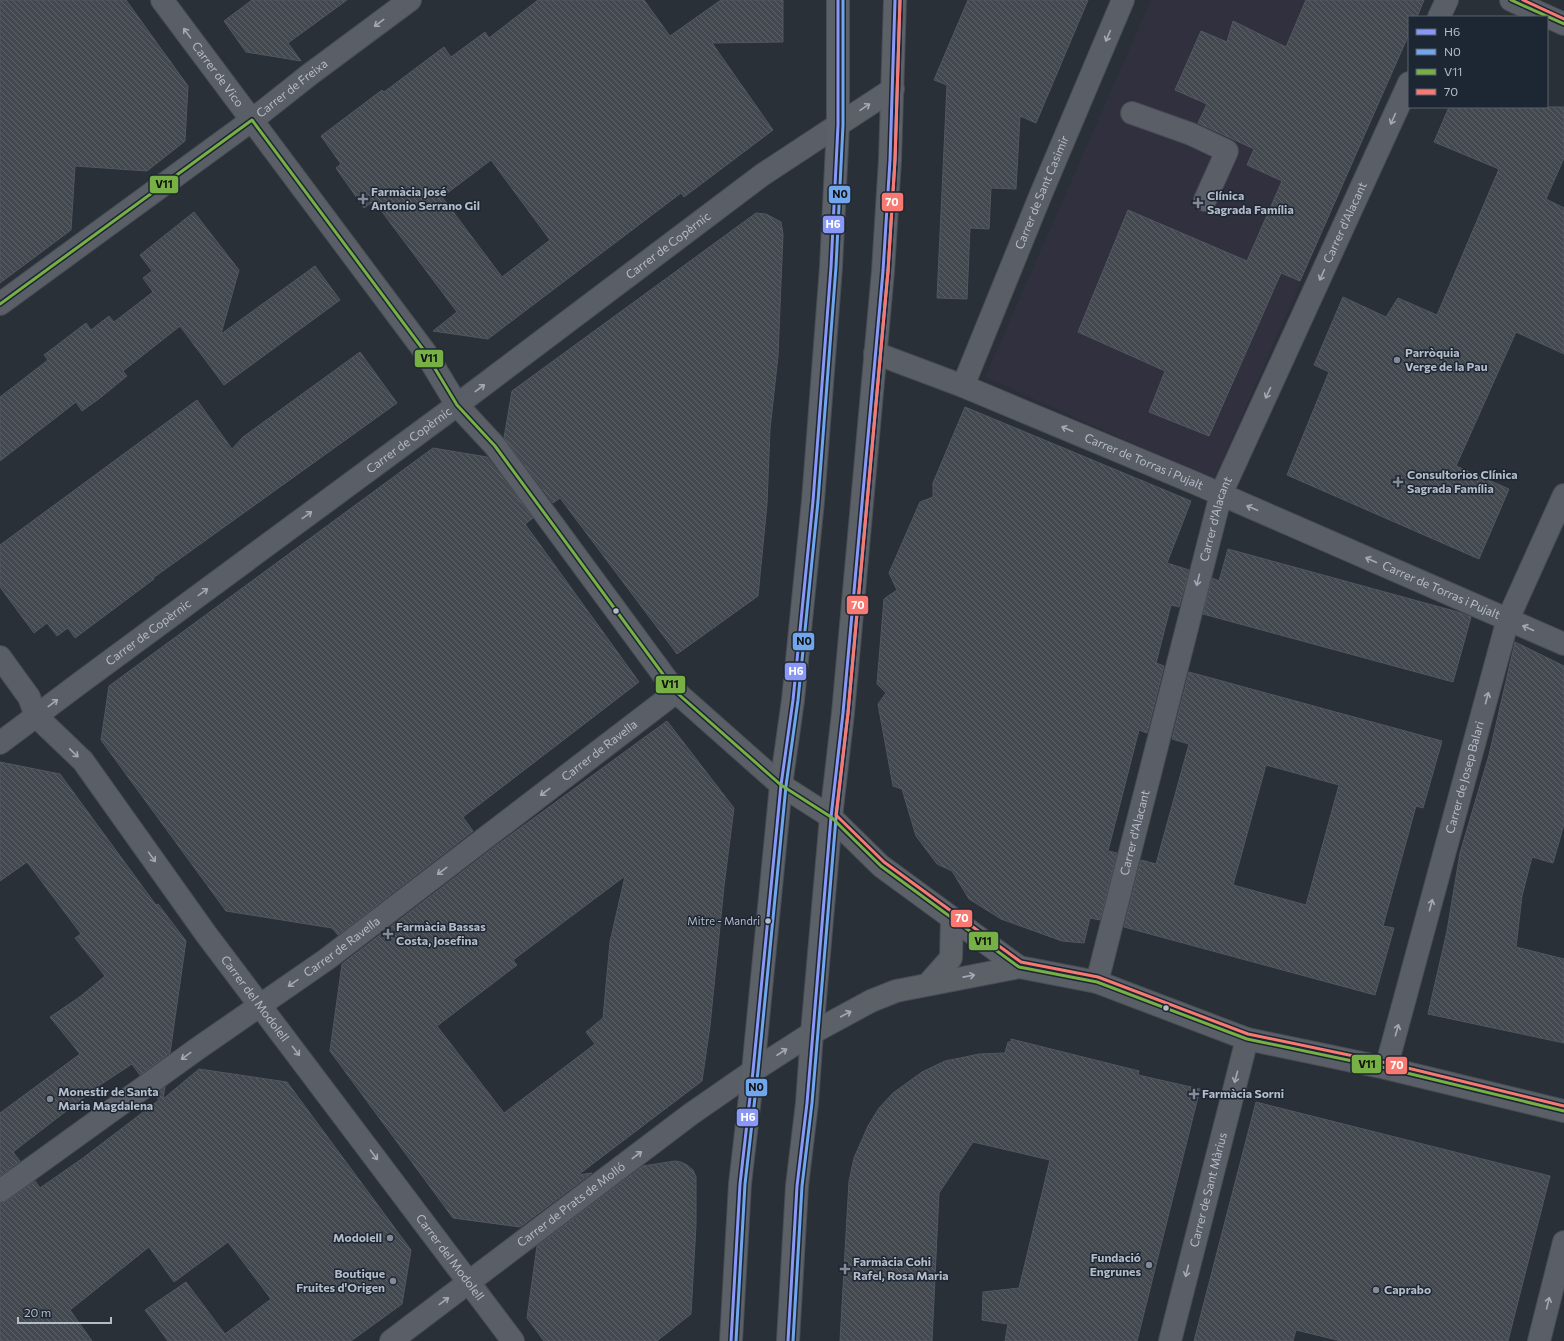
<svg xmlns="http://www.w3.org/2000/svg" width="1564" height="1341" viewBox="0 0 1564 1341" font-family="Commissioner,sans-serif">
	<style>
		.medical { fill: #31303e }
		.building { fill: url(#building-back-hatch); stroke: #52575f; fill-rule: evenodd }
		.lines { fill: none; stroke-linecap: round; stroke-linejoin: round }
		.minor-casing { stroke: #484c53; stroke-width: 24 }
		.major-casing { stroke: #484c55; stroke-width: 24 }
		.minor { stroke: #5a5e66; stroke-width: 22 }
		.major { stroke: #5c6168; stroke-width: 22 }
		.bus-1-casing { stroke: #1d2633; stroke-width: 6 }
		.bus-2-casing { stroke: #1d2633; stroke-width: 6 }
		.bus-3-casing { stroke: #1d2633; stroke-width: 6 }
		.bus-4-casing { stroke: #1d2633; stroke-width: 6 }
		.bus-1 { stroke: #8998f6; stroke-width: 3 }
		.bus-2 { stroke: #71a6ec; stroke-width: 3 }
		.bus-3 { stroke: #77b045; stroke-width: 3 }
		.bus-4 { stroke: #f87972; stroke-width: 3 }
		.oneway { stroke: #a2a9b5 }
		.oneway2 { stroke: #a2aab6 }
		.poi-dot { fill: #848b96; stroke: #1d2633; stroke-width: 1.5 }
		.bus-dot { fill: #b4bcc9; stroke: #1d2633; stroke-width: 1.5 }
		.labels { text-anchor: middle; stroke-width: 3; stroke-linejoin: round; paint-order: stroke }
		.bus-label { font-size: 11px; fill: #b4bcc9; stroke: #1d2633; text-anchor: end }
		.street-label { font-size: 12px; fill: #b4bcc9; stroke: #1d2633 }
		.poi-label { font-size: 12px; font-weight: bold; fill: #b4bcc9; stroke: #1d2633; text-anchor: start }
		.line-badge { stroke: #1d2633; stroke-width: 1.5 }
		.badge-label { font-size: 11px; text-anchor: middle; font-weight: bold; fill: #fff }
		.pale-badge-label { font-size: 11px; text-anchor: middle; font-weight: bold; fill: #111 }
	</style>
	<defs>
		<pattern id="building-back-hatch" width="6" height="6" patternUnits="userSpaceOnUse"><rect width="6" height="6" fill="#444950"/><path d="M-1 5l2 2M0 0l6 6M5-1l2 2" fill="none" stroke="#5d6168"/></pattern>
	</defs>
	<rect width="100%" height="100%" fill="#2a3038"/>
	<polygon class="medical" points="1151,0 1424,0 1417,17 1409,17 1409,34 1214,480 985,377"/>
	<g class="building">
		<polygon points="0,0 126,0 188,86 185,141 147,171 75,166 71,230 0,283"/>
		<polygon points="252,0 347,0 288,43 301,61 246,52 224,21"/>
		<path d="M538 0H644L670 36 721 0H783V42L712 43 773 130 684 197 681 193 488 339 433 331 457 312 374 201 364 208 336 168 341 164 321 136 382 90 384 92 444 47 451 57 485 32 489 38ZM491 160 550 240 502 277 442 197Z"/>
		<polygon points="968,0 1088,0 1036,123 1020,116 1016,189 991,188 989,229 970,228 967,299 937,298 947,85 934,80"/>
		<polygon points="1306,0 1424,0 1417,17 1409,17 1409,34 1300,281 1281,273 1209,436 1149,412 1165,371 1078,332 1128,210 1247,261 1282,181 1247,165 1254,149 1198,123 1207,104 1175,90 1201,31 1227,42 1233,21 1286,47"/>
		<polygon points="1449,107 1564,107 1564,158 1546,199 1564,208 1564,354 1516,332 1456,466 1509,489 1479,559 1287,475 1329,372 1314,365 1343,297 1386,317 1398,298 1437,315 1499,169 1434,142"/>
		<polygon points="194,212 239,270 221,334 315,266 340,300 224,385 180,326 123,371 127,376 100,398 82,411 76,402 0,461 0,397 48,360 44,355 86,323 91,330 109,316 114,322 153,292 143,278 152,271 140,255"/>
		<polygon points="756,213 766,214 781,222 783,234 778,356 770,429 767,504 758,596 677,654 560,498 553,503 504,438 512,391"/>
		<polygon points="360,352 397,403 153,578 154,579 75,638 68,628 57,636 47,623 34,633 0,587 0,545 197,400 232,449 243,437"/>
		<polygon points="965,407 1191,501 1167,563 1189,570 1179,607 1171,605 1156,663 1164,666 1147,733 1139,730 1108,851 1117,853 1100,920 1090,918 1084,943 1062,941 1001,919 969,899 952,871 937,864 916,836 902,789 893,786 878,704 886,693 877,684 884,599 897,590 889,573 920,502 933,497 933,483"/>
		<polygon points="433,448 487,457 533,518 525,524 639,682 463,817 473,831 338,935 332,928 226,911 101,740 109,686"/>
		<polygon points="1228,549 1458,612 1471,617 1453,682 1203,614 1212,578 1219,581"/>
		<polygon points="1515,642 1564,666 1564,824 1553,863 1532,857 1522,896 1516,947 1564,959 1564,1043 1428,1014 1447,931 1460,853 1489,755"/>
		<path d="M1189 672 1442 741 1423 808 1416 806 1383 926 1394 928 1375 995 1124 927 1141 860 1156 864 1189 744 1172 739ZM1266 765 1339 785 1306 905 1233 885Z"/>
		<path d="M667 721 734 808 724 886 710 1026 702 1081 578 1175 592 1173 520 1227 453 1218 330 1051 342 964 501 842ZM625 876 610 942 603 1018 586 1032 595 1044 504 1113 437 1026 517 965 513 960Z"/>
		<polygon points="0,762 60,774 156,905 158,904 186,941 170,1053 140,1075 132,1064 100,1085 13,1152 20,1161 0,1176 0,1113 80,1054 50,1017 81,996 105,976 75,938 81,934 27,862 0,881"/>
		<polygon points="1011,1039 1139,1071 1138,1075 1200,1089 1137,1341 1005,1341 1008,1324 982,1320 983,1292 1019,1288 1050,1160 973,1142 939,1193 932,1341 840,1341 849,1181 854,1158 868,1126 879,1108 893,1093 922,1072 945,1061 960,1058 979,1054 1005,1053 1008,1042 1011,1042"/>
		<polygon points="199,1069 287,1082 411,1250 402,1304 351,1341 168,1341 145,1310 186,1282 225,1334 271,1299 228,1242 174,1282 149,1247 70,1310 92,1341 0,1341 0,1203 7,1201 35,1181 40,1188 83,1158 159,1100 155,1095 165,1087 163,1099"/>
		<polygon points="1256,1102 1550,1176 1508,1341 1341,1341 1296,1330 1293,1341 1194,1341"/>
		<polygon points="675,1161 681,1162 687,1165 693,1170 696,1177 696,1225 691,1314 657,1341 544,1341 527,1318 537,1246 643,1166"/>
	</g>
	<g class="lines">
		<defs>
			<g id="minor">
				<path id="s1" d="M162 0 425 352 457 405 495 446 676 692 781 785"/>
				<polyline points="1511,0 1564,24"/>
				<polyline points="1439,17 1447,0"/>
				<polyline points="1132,113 1191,134 1227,151 1205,200"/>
				<path id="s2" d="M0 304 252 120 309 75 410 0"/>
				<path id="s3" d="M875 353 963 386 1195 483 1564 644"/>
				<path id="s4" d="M963 386 1041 194 1123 0"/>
				<path id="s5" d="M0 657 29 697 36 716 83 761 206 934 513 1341"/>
				<path id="s6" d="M0 743 80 683 457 405 762 175 838 125"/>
				<polyline points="1019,967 1097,982 1247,1039 1386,1068 1564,1111"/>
				<path id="s7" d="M1097 982 1221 494 1409 83"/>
				<path id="s8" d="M1386 1068 1508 619 1564 495"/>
				<path id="s9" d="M0 1191 197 1049 327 959 676 692"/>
				<path id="s10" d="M391 1341 691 1114 753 1071"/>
				<path id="s11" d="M1170 1341 1247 1039"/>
				<polyline points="1539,1341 1564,1242"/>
			</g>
			<g id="major">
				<polyline points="838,125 893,89"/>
				<polyline points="781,785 831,817 881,866 1019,967"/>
				<polyline points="928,984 951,958 952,918"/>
				<polyline points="753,1071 812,1033 871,1001 896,991 1019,967"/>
				<polyline points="731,1341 740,1184 753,1071 781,785 793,700 813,501 831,267 838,125 838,0"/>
				<polyline points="788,1341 797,1186 807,1103 812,1033 831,817 843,713 883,271 890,160 895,0"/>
			</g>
		</defs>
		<use href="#minor" class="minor-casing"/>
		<use href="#major" class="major-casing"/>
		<use href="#minor" class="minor"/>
		<use href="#major" class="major"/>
		<defs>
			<g id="bus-1">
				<polyline points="731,1341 740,1184 753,1071 781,785 793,700 813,501 831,267 838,125 838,0"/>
				<polyline points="788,1341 797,1186 807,1103 831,817 843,713 883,271 890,160 895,0"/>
			</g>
			<g id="bus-2">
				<polyline points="736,1341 745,1184 758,1071 786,786 798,700 818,501 836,267 843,125 843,0"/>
				<polyline points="793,1341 802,1186 812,1103 836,818 848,713 888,271 895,160 900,0"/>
			</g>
			<g id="bus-3">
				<polyline points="1511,0 1564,24"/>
				<polyline points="0,304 252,120 425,352 457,405 495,446 676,692 781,785 831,817 881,866 1019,967 1097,982 1247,1039 1386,1068 1564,1111"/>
			</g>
			<g id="bus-4">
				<polyline points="900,0 895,160 888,271 848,713 836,815 884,862 1021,962 1098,977 1248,1034 1387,1063 1564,1106"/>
				<polyline points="1523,0 1564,19"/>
			</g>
		</defs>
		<use href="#bus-1" class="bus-1-casing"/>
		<use href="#bus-2" class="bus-2-casing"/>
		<use href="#bus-3" class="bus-3-casing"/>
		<use href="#bus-4" class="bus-4-casing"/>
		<use href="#bus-1" class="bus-1"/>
		<use href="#bus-2" class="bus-2"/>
		<use href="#bus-3" class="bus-3"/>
		<use href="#bus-4" class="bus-4"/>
	</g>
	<defs><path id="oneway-shaft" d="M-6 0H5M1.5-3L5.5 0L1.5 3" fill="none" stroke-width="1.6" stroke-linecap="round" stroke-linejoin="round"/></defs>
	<g class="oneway">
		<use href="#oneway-shaft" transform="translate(379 23) rotate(143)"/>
		<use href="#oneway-shaft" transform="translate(187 33) rotate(-126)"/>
		<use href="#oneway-shaft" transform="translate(1108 36) rotate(113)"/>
		<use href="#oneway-shaft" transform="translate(1393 119) rotate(114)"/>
		<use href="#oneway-shaft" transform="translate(1322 275) rotate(114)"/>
		<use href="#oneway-shaft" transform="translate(480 388) rotate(-37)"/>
		<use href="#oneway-shaft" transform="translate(1268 393) rotate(115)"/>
		<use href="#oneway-shaft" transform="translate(1067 429) rotate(-157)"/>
		<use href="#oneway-shaft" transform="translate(1252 508) rotate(-157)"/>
		<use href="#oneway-shaft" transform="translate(307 515) rotate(-36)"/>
		<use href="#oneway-shaft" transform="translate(1371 560) rotate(-156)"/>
		<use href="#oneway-shaft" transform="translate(1198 580) rotate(104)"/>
		<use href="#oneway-shaft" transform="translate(203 592) rotate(-36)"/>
		<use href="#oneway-shaft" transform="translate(1528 628) rotate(-156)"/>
		<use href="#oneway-shaft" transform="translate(1487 698) rotate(-75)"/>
		<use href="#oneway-shaft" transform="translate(53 703) rotate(-37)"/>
		<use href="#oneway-shaft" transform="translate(74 753) rotate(44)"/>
		<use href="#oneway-shaft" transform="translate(545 792) rotate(143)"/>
		<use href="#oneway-shaft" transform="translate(152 857) rotate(54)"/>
		<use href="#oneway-shaft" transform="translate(442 871) rotate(143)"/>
		<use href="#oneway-shaft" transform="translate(1431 905) rotate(-75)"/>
		<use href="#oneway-shaft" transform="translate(293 983) rotate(145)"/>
		<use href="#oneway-shaft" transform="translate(1397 1030) rotate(-74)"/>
		<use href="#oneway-shaft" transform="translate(296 1051) rotate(52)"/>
		<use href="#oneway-shaft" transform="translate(186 1056) rotate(144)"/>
		<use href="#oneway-shaft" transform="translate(1236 1077) rotate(105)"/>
		<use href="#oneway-shaft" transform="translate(374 1155) rotate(53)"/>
		<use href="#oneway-shaft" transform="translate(637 1155) rotate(-37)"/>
		<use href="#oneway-shaft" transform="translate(1187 1271) rotate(104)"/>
		<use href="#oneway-shaft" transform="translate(444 1301) rotate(-37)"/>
		<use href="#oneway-shaft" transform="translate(1548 1303) rotate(-76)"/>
	</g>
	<g class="oneway2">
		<use href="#oneway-shaft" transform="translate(865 107) rotate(-34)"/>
		<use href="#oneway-shaft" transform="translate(969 976) rotate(-11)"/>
		<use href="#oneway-shaft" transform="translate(846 1014) rotate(-28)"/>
		<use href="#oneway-shaft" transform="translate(782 1052) rotate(-33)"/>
	</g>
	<g class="poi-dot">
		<path d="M361 193h4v4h4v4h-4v4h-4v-4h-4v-4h4z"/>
		<path d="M1196 197h4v4h4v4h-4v4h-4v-4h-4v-4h4z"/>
		<circle cx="1397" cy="360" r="4"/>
		<path d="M1396 476h4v4h4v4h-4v4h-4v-4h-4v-4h4z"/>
		<path d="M386 928h4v4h4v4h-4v4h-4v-4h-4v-4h4z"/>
		<path d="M1192 1088h4v4h4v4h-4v4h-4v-4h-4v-4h4z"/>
		<circle cx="50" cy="1099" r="4"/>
		<circle cx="390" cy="1238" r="4"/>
		<circle cx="1149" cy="1265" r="4"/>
		<path d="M843 1263h4v4h4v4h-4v4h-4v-4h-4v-4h4z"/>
		<circle cx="393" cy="1281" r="4"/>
		<circle cx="1376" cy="1290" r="4"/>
	</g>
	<g class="bus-dot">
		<circle cx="616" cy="611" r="3.5"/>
		<circle cx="768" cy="921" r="3.5"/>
		<circle cx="1166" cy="1008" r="3.5"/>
	</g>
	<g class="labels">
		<g class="bus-label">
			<text x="760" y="925">Mitre - Mandri</text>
		</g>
		<g class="street-label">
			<text dy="4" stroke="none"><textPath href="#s1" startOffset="93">Carrer de Vico</textPath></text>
			<text dy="4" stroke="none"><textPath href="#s2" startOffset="363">Carrer de Freixa</textPath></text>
			<text dy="4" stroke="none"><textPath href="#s4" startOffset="209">Carrer de Sant Casimir</textPath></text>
			<text dy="4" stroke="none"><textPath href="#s7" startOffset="802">Carrer d'Alacant</textPath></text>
			<text dy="4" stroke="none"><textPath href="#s6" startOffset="833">Carrer de Copèrnic</textPath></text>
			<text dy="4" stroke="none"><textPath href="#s6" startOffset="509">Carrer de Copèrnic</textPath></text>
			<text dy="4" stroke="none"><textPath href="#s3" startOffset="290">Carrer de Torras i Pujalt</textPath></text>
			<text dy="4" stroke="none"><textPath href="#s7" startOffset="478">Carrer d'Alacant</textPath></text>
			<text dy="4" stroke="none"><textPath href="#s3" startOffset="614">Carrer de Torras i Pujalt</textPath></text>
			<text dy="4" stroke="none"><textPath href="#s6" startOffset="185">Carrer de Copèrnic</textPath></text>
			<text dy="4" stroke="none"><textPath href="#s9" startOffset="744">Carrer de Ravella</textPath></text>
			<text dy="4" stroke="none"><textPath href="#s8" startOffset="301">Carrer de Josep Balari</textPath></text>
			<text dy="4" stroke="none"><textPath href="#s7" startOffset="154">Carrer d'Alacant</textPath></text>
			<text dy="4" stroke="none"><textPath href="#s9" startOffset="420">Carrer de Ravella</textPath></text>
			<text dy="4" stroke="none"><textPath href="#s5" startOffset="428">Carrer del Modolell</textPath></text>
			<text dy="4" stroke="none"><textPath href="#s11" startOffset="156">Carrer de Sant Màrius</textPath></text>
			<text dy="4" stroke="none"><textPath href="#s10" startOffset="226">Carrer de Prats de Molló</textPath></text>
			<text dy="4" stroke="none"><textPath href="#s5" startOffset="752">Carrer del Modolell</textPath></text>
		</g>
		<g class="poi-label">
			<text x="371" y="196">Farmàcia José<tspan x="371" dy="14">Antonio Serrano Gil</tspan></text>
			<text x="1207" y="200">Clínica<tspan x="1207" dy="14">Sagrada Família</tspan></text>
			<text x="1405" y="357">Parròquia<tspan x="1405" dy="14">Verge de la Pau</tspan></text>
			<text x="1407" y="479">Consultorios Clínica<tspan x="1407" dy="14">Sagrada Família</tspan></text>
			<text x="396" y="931">Farmàcia Bassas<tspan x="396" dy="14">Costa, Josefina</tspan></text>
			<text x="58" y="1096">Monestir de Santa<tspan x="58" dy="14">Maria Magdalena</tspan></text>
			<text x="1202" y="1098">Farmàcia Sorni</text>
			<text x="382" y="1242" text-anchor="end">Modolell</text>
			<text x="1141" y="1262" text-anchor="end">Fundació<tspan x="1141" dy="14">Engrunes</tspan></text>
			<text x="853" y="1266">Farmàcia Cohi<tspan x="853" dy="14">Rafel, Rosa Maria</tspan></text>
			<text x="385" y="1278" text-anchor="end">Boutique<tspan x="385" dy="14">Fruites d'Origen</tspan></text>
			<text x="1384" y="1294">Caprabo</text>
		</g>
	</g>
	<g class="line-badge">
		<rect x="149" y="175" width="30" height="19" rx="4" fill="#77b045"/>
		<rect x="828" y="185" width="23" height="19" rx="4" fill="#71a6ec"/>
		<rect x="881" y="192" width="23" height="20" rx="4" fill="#f87972"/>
		<rect x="822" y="215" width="23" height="19" rx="4" fill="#8998f6"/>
		<rect x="414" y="349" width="30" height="19" rx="4" fill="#77b045"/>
		<rect x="846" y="595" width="23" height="20" rx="4" fill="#f87972"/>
		<rect x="792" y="632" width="23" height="19" rx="4" fill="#71a6ec"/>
		<rect x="784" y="662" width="23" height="19" rx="4" fill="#8998f6"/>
		<rect x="655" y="675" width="31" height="19" rx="4" fill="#77b045"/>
		<rect x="950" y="909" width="23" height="19" rx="4" fill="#f87972"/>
		<rect x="968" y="931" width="31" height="20" rx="4" fill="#77b045"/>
		<rect x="1351" y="1054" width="31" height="20" rx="4" fill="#77b045"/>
		<rect x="1385" y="1056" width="23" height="19" rx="4" fill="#f87972"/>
		<rect x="745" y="1078" width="23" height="19" rx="4" fill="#71a6ec"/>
		<rect x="736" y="1108" width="23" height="19" rx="4" fill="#8998f6"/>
	</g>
	<g class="badge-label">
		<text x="892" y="206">70</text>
		<text x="833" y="228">H6</text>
		<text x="858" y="609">70</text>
		<text x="796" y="675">H6</text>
		<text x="962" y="922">70</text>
		<text x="1397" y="1069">70</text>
		<text x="748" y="1121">H6</text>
	</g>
	<g class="pale-badge-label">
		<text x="164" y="188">V11</text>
		<text x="840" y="198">N0</text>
		<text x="429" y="362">V11</text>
		<text x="804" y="645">N0</text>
		<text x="670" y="688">V11</text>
		<text x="983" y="945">V11</text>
		<text x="1367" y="1068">V11</text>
		<text x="756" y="1091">N0</text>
	</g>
	<rect x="1408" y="16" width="140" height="92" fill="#1d2633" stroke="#59626f"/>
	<rect x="1416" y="29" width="20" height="6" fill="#8998f6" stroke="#59626f"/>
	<text x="1444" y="36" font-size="12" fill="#b4bcc9">H6</text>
	<rect x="1416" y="49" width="20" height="6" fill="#71a6ec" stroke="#59626f"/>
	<text x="1444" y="56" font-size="12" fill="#b4bcc9">N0</text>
	<rect x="1416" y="69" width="20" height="6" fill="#77b045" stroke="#59626f"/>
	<text x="1444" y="76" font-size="12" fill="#b4bcc9">V11</text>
	<rect x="1416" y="89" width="20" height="6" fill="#f87972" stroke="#59626f"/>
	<text x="1444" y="96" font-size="12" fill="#b4bcc9">70</text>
	<path d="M18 1317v6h93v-6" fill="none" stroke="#b4bcc9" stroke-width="2"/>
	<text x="24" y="1317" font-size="12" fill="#b4bcc9" stroke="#1d2633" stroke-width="3" paint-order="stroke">20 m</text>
</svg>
